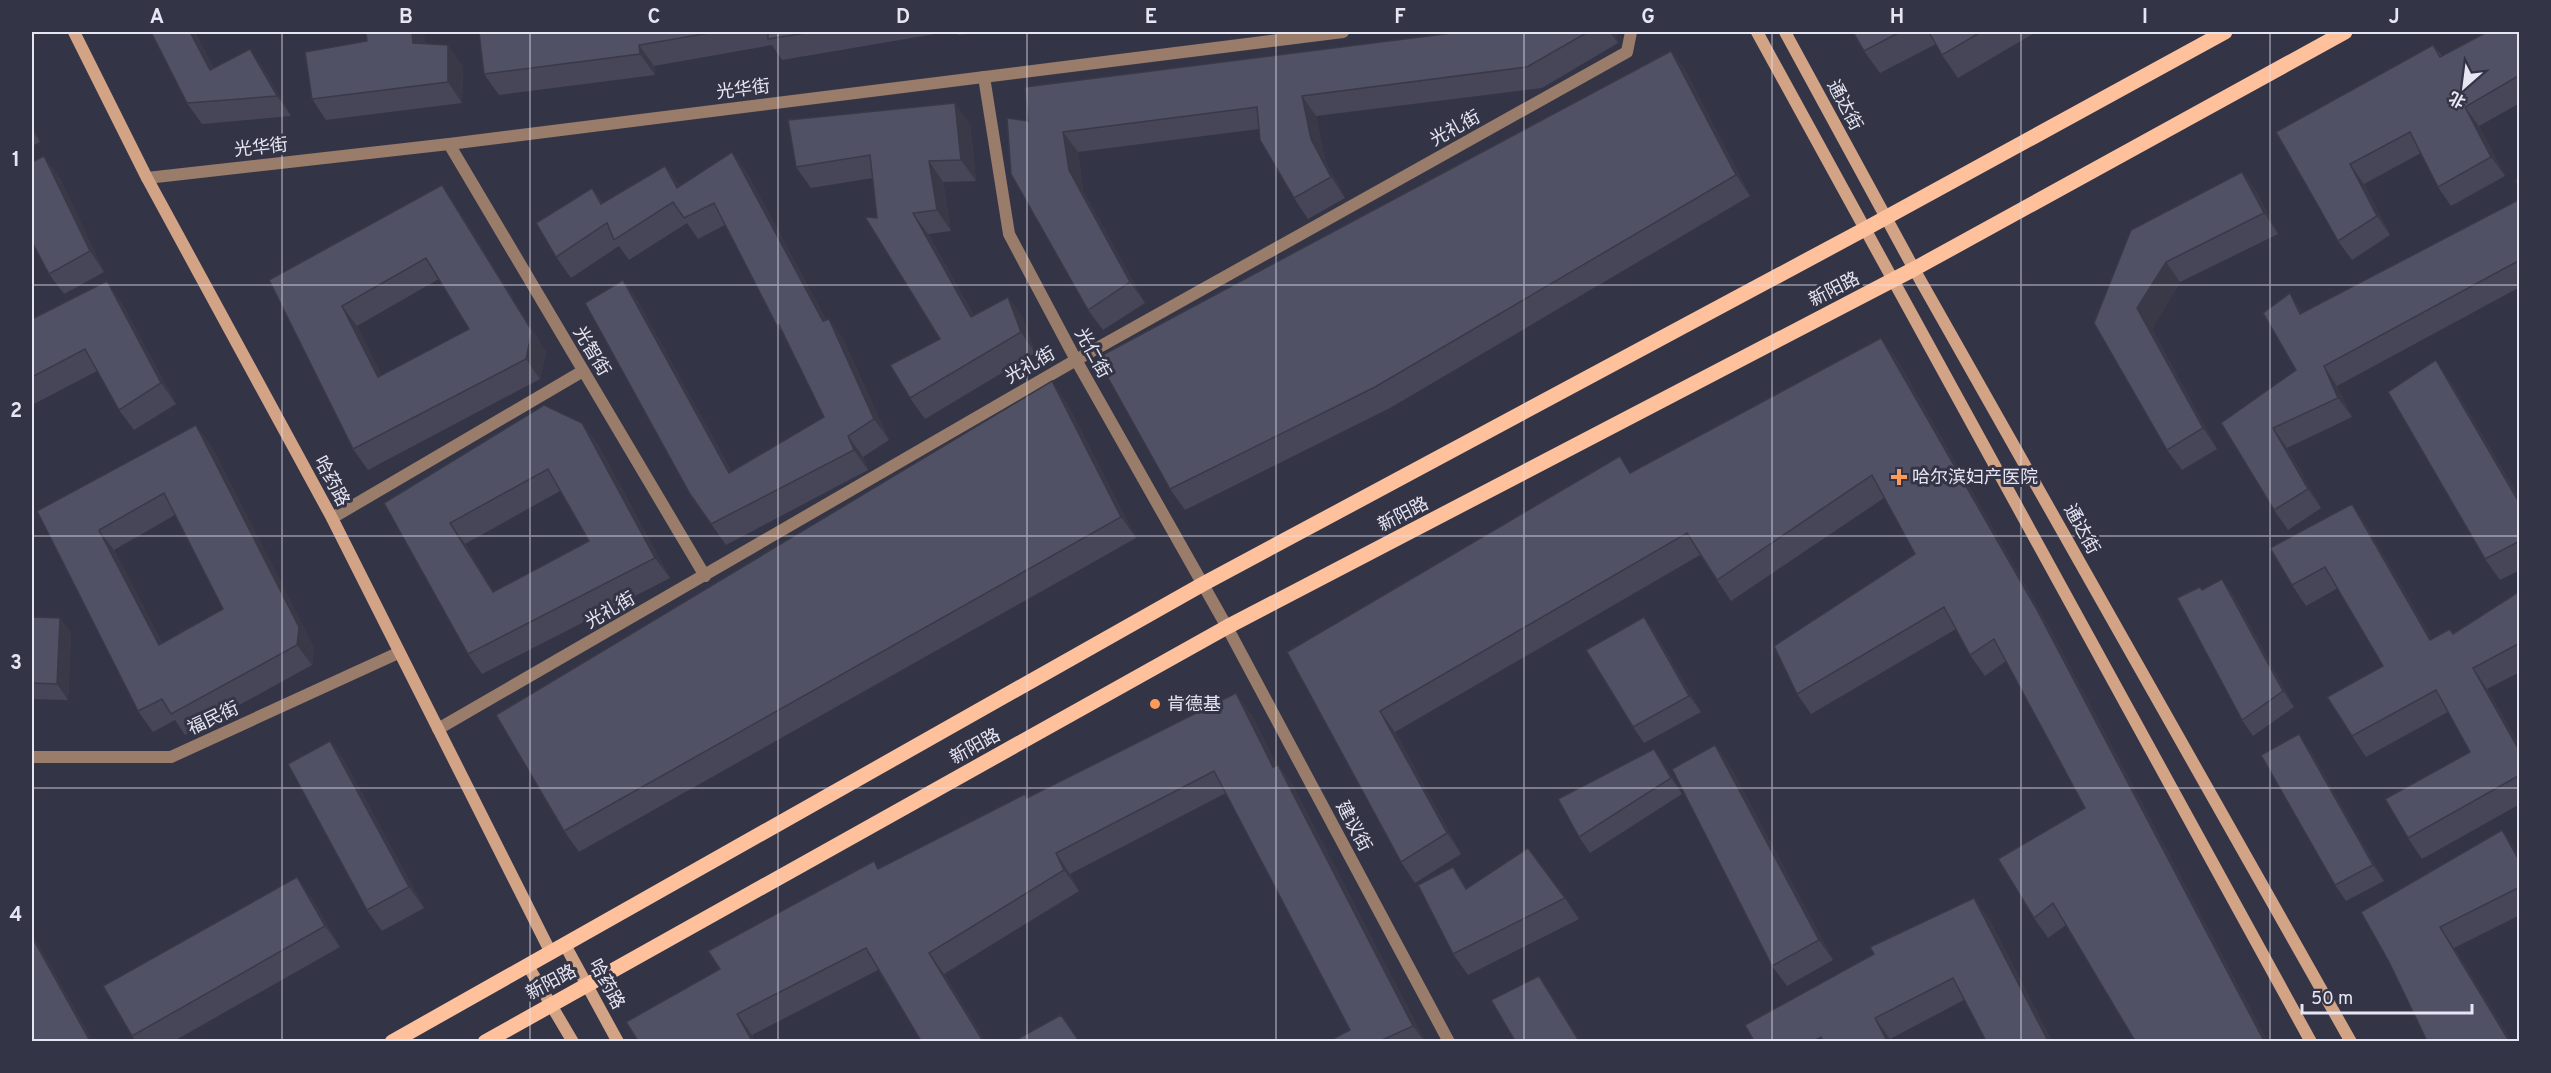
<svg xmlns="http://www.w3.org/2000/svg" width="2551" height="1073" viewBox="0 0 2551 1073" font-family="Overpass,'Noto Sans SC',sans-serif">
	<style>
		.lines { fill: none; stroke-linecap: round; stroke-linejoin: round }
		.minor { stroke: #9a7c6a; stroke-width: 12 }
		.tertiary { stroke: #9a7c6a; stroke-width: 12 }
		.secondary { stroke: #d3a386; stroke-width: 12 }
		.primary { stroke: #fec19b; stroke-width: 15 }
		.wall { fill: #464658; fill-rule: evenodd }
		.shaded-wall { fill: #393947 }
		.building { fill: #515166; stroke: #393947; stroke-width: 1.5; fill-rule: evenodd }
		.grid { fill: none; stroke: #e6e6f3; stroke-width: 1.5; stroke-opacity: 0.55 }
		.poi-dot { fill: #fe9b59; stroke: #343447; stroke-width: 2 }
		.labels { text-anchor: middle; stroke-width: 6; stroke-linejoin: round; paint-order: stroke }
		.street-label { font-size: 18px; fill: #e6e6f3; stroke: #343447 }
		.poi-label { font-size: 18px; fill: #e6e6f3; stroke: #343447; text-anchor: start }
		.neatline { fill: none; stroke: #e6e6f3; stroke-width: 2 }
		.grid-label { font-size: 20px; text-anchor: middle; font-weight: bold; fill: #e6e6f3 }
	</style>
	<rect width="100%" height="100%" fill="#343447"/>
	<g class="lines">
		<polyline class="minor" points="332,518 583,371"/>
		<g class="tertiary">
			<polyline points="984,77 1009,234 1076,360 1227,627 1449,1042"/>
			<polyline points="449,144 705,576"/>
			<polyline points="147,178 449,144 1343,32"/>
			<polyline points="438,729 1076,360 1627,52 1631,32"/>
			<polyline points="32,757 171,757 398,653"/>
		</g>
		<g class="secondary">
			<polyline points="74,32 147,178 332,518 551,953"/>
			<polyline points="1757,32 2311,1042"/>
			<polyline points="1785,32 1914,269 2351,1042"/>
			<polyline points="565,945 618,1042"/>
			<polyline points="528,966 573,1042"/>
		</g>
		<g class="primary">
			<polyline points="392,1042 1203,584 1865,229 2225,32"/>
			<polyline points="485,1042 1227,627 1914,269 2345,32"/>
		</g>
	</g>
	<g class="wall">
		<polygon points="151,32 195,32 213,68 250,49 264,70 291,116 202,124 187,103"/>
		<polygon points="479,32 947,32 782,60 772,45 654,66 655,75 499,95 484,74"/>
		<polygon points="955,32 991,32 958,35"/>
		<polygon points="1460,32 1616,32 1618,43 1542,88 1316,116 1325,160 1345,198 1308,219 1294,198 1259,129 1078,152 1083,191 1145,303 1103,330 1088,310 1028,121"/>
		<polygon points="1853,32 2036,32 1958,78 1942,55 1936,44 1880,73 1864,51"/>
		<polygon points="2520,32 2520,103 2479,126 2505,176 2451,206 2438,187 2421,153 2364,184 2390,235 2352,260 2338,241 2276,132 2433,45 2442,56"/>
		<polygon points="367,41 425,44 463,66 462,103 326,120 312,99"/>
		<polygon points="1671,51 1686,72 1750,196 1390,408 1185,510 1170,489"/>
		<polygon points="970,124 976,181 943,182 951,231 928,234 974,316 1008,297 1023,318 1035,353 925,419 910,398 940,339 877,218 873,178 811,188 796,167"/>
		<polygon points="32,126 40,142 32,146"/>
		<polygon points="732,152 747,173 826,320 829,319 843,339 889,440 863,457 868,470 726,545 690,494 623,280 637,300 731,471 824,417 786,337 777,326 725,225 698,239 687,223 629,260 619,246 571,278 556,257 592,188 602,203 665,166 680,186"/>
		<polygon points="2242,172 2257,193 2278,234 2180,282 2152,329 2217,449 2182,470 2167,450 2094,323"/>
		<polygon points="59,177 104,272 64,294 49,274"/>
		<path d="M442 185 456 206 546 352 540 379 368 470 353 449 269 280ZM439 279 469 329 381 375 357 326Z"/>
		<polygon points="2520,199 2520,287 2337,386 2352,417 2287,448 2321,508 2288,530 2274,510 2221,423 2296,370 2303,312"/>
		<polygon points="121,302 176,404 134,430 119,410 97,371 32,405 32,319"/>
		<polygon points="1896,358 2051,631 2267,1041 2135,1041 2066,925 2048,938 2034,918 2085,808 2006,661 1985,676 1970,655 1956,629 1811,714 1797,694 1915,554 1884,498 1731,601 1700,555 1395,732 1461,854 1415,883 1401,862 1287,652 1631,472"/>
		<polygon points="2450,381 2520,499 2520,570 2500,580 2485,559"/>
		<polygon points="1066,402 1136,538 579,852 564,831"/>
		<path d="M597 443 670 578 482 674 468 654 384 503ZM560 491 589 541 494 592 465 544Z"/>
		<path d="M211 445 314 648 312 665 185 735 175 720 153 732 138 711 37 511ZM175 515 223 609 162 643 114 550Z"/>
		<polygon points="2366,525 2432,639 2450,629 2453,633 2520,591 2520,672 2487,689 2520,747 2520,804 2422,859 2408,838 2470,752 2448,712 2366,757 2352,736 2383,666 2338,588 2306,606 2292,585"/>
		<polygon points="2222,579 2233,595 2294,707 2253,736 2242,720"/>
		<polygon points="32,617 60,618 71,634 68,700 32,699"/>
		<polygon points="1644,617 1655,633 1701,712 1644,743 1633,727"/>
		<polygon points="1251,714 1277,766 1278,765 1293,786 1425,1041 1329,1041 1350,1030 1226,793 1070,874 1079,891 944,974 985,1041 921,1041 878,970 752,1035 755,1041 638,1041 879,869 1027,797"/>
		<polygon points="330,741 345,762 424,908 382,931 367,910"/>
		<polygon points="1715,745 1730,766 1833,960 1787,986 1772,966"/>
		<polygon points="2310,750 2384,881 2346,901 2335,885"/>
		<polygon points="1665,765 1682,794 1590,853 1579,837"/>
		<polygon points="2502,830 2520,857 2520,915 2454,948 2511,1041 2427,1041 2389,962"/>
		<polygon points="1467,888 1565,898 1579,919 1468,975 1453,954"/>
		<polygon points="311,897 340,947 174,1041 136,1041 132,1036"/>
		<polygon points="1989,919 2052,1041 1986,1041 1964,1000 1890,1039 1891,1041 1754,1041 1874,954"/>
	</g>
	<g class="shaded-wall">
		<polygon points="190,32 195,32 224,91 210,70"/>
		<polygon points="412,32 424,32 428,64 413,43"/>
		<polygon points="1610,32 1616,32 1618,43"/>
		<polygon points="448,45 463,66 462,103 448,82"/>
		<polygon points="639,45 654,66 655,75 640,54"/>
		<polygon points="250,49 264,70 291,116 277,96"/>
		<polygon points="1671,51 1686,72 1750,196 1736,175"/>
		<polygon points="1302,96 1316,116 1325,160 1345,198 1331,177 1311,139"/>
		<polygon points="955,103 970,124 976,181 961,160"/>
		<polygon points="2465,107 2479,126 2505,176 2491,157"/>
		<polygon points="32,126 40,142 32,130"/>
		<polygon points="1063,132 1078,152 1083,191 1145,303 1130,282 1069,170"/>
		<polygon points="732,152 747,173 837,341 823,321"/>
		<polygon points="44,156 59,177 104,272 90,251"/>
		<polygon points="929,161 943,182 951,231 937,210"/>
		<polygon points="2350,164 2364,184 2390,235 2377,216"/>
		<polygon points="665,166 680,186 677,188"/>
		<polygon points="2242,172 2257,193 2278,234 2264,213"/>
		<polygon points="442,185 456,206 546,352 540,379 526,359"/>
		<polygon points="913,213 928,234 986,338 971,317"/>
		<polygon points="2166,262 2180,282 2152,329 2217,449 2203,428 2137,308"/>
		<polygon points="623,280 637,300 744,493 729,473"/>
		<polygon points="107,281 121,302 176,404 161,383"/>
		<polygon points="2290,293 2303,313 2300,314"/>
		<polygon points="1008,297 1023,318 1035,353 1021,332"/>
		<polygon points="342,306 357,326 393,398 378,377"/>
		<polygon points="829,319 843,339 889,440 874,419"/>
		<polygon points="1881,338 1896,358 2051,631 2267,1041 2264,1041"/>
		<polygon points="2436,360 2450,381 2520,499 2520,504"/>
		<polygon points="2324,366 2337,386 2352,417 2338,398"/>
		<polygon points="1052,381 1066,402 1136,538 1121,517"/>
		<polygon points="582,423 597,443 670,578 655,558"/>
		<polygon points="196,425 211,445 314,648 312,665 297,645"/>
		<polygon points="2273,428 2287,448 2321,508 2308,489"/>
		<polygon points="848,436 863,457 868,470 854,450"/>
		<polygon points="2352,504 2366,525 2445,661 2430,640"/>
		<polygon points="450,523 465,544 507,613 493,592"/>
		<polygon points="99,530 114,550 174,665 159,645"/>
		<polygon points="2222,579 2233,595 2294,707 2283,691"/>
		<polygon points="1644,617 1655,633 1701,712 1689,696"/>
		<polygon points="60,618 71,634 68,700 57,684"/>
		<polygon points="2473,668 2487,689 2520,747 2520,752"/>
		<polygon points="1236,693 1251,714 1288,788 1273,767"/>
		<polygon points="1380,711 1395,732 1461,854 1447,833"/>
		<polygon points="2299,734 2310,750 2384,881 2373,865"/>
		<polygon points="330,741 345,762 424,908 409,887"/>
		<polygon points="1715,745 1730,766 1833,960 1819,940"/>
		<polygon points="1654,749 1665,765 1682,794 1671,778"/>
		<polygon points="1278,765 1293,786 1425,1041 1424,1041 1413,1026"/>
		<polygon points="2502,830 2520,857 2520,862"/>
		<polygon points="1056,853 1070,874 1079,891 1064,870"/>
		<polygon points="1453,867 1467,888 1466,889"/>
		<polygon points="297,877 311,897 340,947 325,926"/>
		<polygon points="1974,898 1989,919 2052,1041 2048,1041"/>
		<polygon points="2440,927 2454,948 2511,1041 2509,1041"/>
		<polygon points="32,933 34,936 93,1041 90,1041 32,937"/>
		<polygon points="929,953 944,974 985,1041 983,1041"/>
		<polygon points="1539,976 1552,994 1580,1041 1579,1041"/>
		<polygon points="737,1014 752,1035 755,1041 752,1041"/>
		<polygon points="1875,1018 1890,1039 1891,1041 1887,1041"/>
	</g>
	<g class="building">
		<polygon points="151,32 190,32 210,70 250,49 277,96 187,103"/>
		<polygon points="366,32 412,32 413,43 448,45 448,82 312,99 305,52 367,41"/>
		<polygon points="479,32 715,32 639,45 640,54 484,74"/>
		<polygon points="768,32 812,32 768,39"/>
		<polygon points="1460,32 1588,32 1527,67 1302,96 1311,139 1331,177 1294,198 1260,140 1257,107 1063,132 1069,170 1130,282 1088,310 1011,174 1007,118 1028,121 1025,87"/>
		<polygon points="1853,32 1900,32 1864,51"/>
		<polygon points="1929,32 1981,32 1942,55"/>
		<polygon points="2487,32 2520,32 2520,75 2465,107 2491,157 2438,187 2410,132 2350,164 2377,216 2338,241 2276,132 2433,45 2440,57"/>
		<polygon points="1671,51 1736,175 1375,387 1170,489 1097,358"/>
		<polygon points="955,103 961,160 929,161 937,210 913,213 971,317 1008,297 1021,332 910,398 890,365 940,339 865,217 877,218 870,155 796,167 788,120"/>
		<polygon points="732,152 823,321 829,319 874,419 848,436 854,450 711,524 690,494 585,303 623,280 729,473 824,417 779,325 777,326 714,203 684,218 673,202 614,240 607,223 556,257 536,223 592,188 601,204 665,166 677,188"/>
		<polygon points="44,156 90,251 49,274 32,242 32,162"/>
		<polygon points="2242,172 2264,213 2166,262 2137,308 2203,428 2167,450 2094,323 2131,230"/>
		<polygon points="2520,177 2520,188 2515,180"/>
		<path d="M442 185 532 331 526 359 353 449 269 280ZM426 258 469 329 378 377 342 306Z"/>
		<polygon points="2520,199 2520,260 2324,366 2338,398 2273,428 2308,489 2274,510 2221,423 2296,370 2263,313 2290,293 2300,314"/>
		<polygon points="107,281 161,383 119,410 85,349 32,377 32,319"/>
		<polygon points="1881,338 2037,610 2264,1041 2135,1041 2053,903 2034,918 1998,859 2085,808 1994,639 1970,655 1944,607 1797,694 1774,646 1915,554 1872,475 1717,580 1687,533 1380,711 1447,833 1401,862 1287,652 1620,456 1630,473"/>
		<polygon points="2436,360 2520,504 2520,541 2485,559 2388,392"/>
		<polygon points="1052,381 1121,517 564,831 496,715"/>
		<path d="M544 405 582 423 655 558 468 654 384 503ZM548 469 589 541 493 592 450 523Z"/>
		<path d="M196 425 299 627 297 645 171 714 162 699 138 711 37 511ZM164 493 223 609 159 645 99 530Z"/>
		<polygon points="2352,504 2430,640 2450,629 2453,634 2520,591 2520,643 2473,668 2520,752 2520,775 2408,838 2385,799 2470,752 2436,690 2352,736 2327,697 2383,666 2325,567 2292,585 2270,548"/>
		<polygon points="2222,579 2283,691 2242,720 2177,598 2200,587 2202,590"/>
		<polygon points="32,617 60,618 57,684 32,683"/>
		<polygon points="1644,617 1689,696 1633,727 1586,650"/>
		<polygon points="1236,693 1273,767 1278,765 1413,1026 1380,1041 1329,1041 1350,1030 1214,771 1056,853 1064,870 929,953 983,1041 921,1041 866,948 737,1014 752,1041 638,1041 626,1022 720,969 708,951 874,861 878,869 1025,794 1027,798"/>
		<polygon points="2299,734 2373,865 2335,885 2261,755"/>
		<polygon points="330,741 409,887 367,910 288,764"/>
		<polygon points="1715,745 1819,940 1772,966 1672,769"/>
		<polygon points="1654,749 1671,778 1579,837 1558,799"/>
		<polygon points="2502,830 2520,862 2520,887 2440,927 2509,1041 2427,1041 2389,962 2361,912"/>
		<polygon points="1528,848 1565,898 1453,954 1418,885 1453,867 1466,889"/>
		<polygon points="297,877 325,926 132,1036 103,986"/>
		<polygon points="1974,898 2048,1041 1986,1041 1953,978 1875,1018 1887,1041 1823,1041 1821,1037 1814,1041 1754,1041 1745,1025 1874,954 1870,947"/>
		<polygon points="32,937 90,1041 34,1041 32,1037"/>
		<polygon points="1539,976 1579,1041 1515,1041 1491,1000"/>
		<polygon points="1061,1015 1079,1041 1014,1041"/>
	</g>
	<path class="grid" d="M282 32V1042M530 32V1042M778 32V1042M1027 32V1042M1276 32V1042M1524 32V1042M1772 32V1042M2021 32V1042M2270 32V1042M32 285H2520M32 536H2520M32 788H2520"/>
	<g class="poi-dot">
		<path d="M1896 468h6v6h6v6h-6v6h-6v-6h-6v-6h6z"/>
		<circle cx="1155" cy="704" r="6"/>
	</g>
	<g class="labels">
		<g class="street-label">
			<text transform="translate(743 89) rotate(-7)" y="6">光华街</text>
			<text transform="translate(1845 105) rotate(62)" y="6">通达街</text>
			<text transform="translate(1455 128) rotate(-29)" y="6">光礼街</text>
			<text transform="translate(261 147) rotate(-6)" y="6">光华街</text>
			<text transform="translate(1834 289) rotate(-27)" y="6">新阳路</text>
			<text transform="translate(592 351) rotate(59)" y="6">光智街</text>
			<text transform="translate(1093 353) rotate(61)" y="6">光仁街</text>
			<text transform="translate(1030 365) rotate(-30)" y="6">光礼街</text>
			<text transform="translate(332 481) rotate(62)" y="6">哈药路</text>
			<text transform="translate(1403 514) rotate(-27)" y="6">新阳路</text>
			<text transform="translate(2082 529) rotate(61)" y="6">通达街</text>
			<text transform="translate(610 610) rotate(-30)" y="6">光礼街</text>
			<text transform="translate(213 718) rotate(-25)" y="6">福民街</text>
			<text transform="translate(975 746) rotate(-29)" y="6">新阳路</text>
			<text transform="translate(1354 826) rotate(62)" y="6">建议街</text>
			<text transform="translate(551 982) rotate(-28)" y="6">新阳路</text>
			<text transform="translate(607 984) rotate(61)" y="6">哈药路</text>
		</g>
		<g class="poi-label">
			<text x="1912" y="483">哈尔滨妇产医院</text>
			<text x="1167" y="710">肯德基</text>
		</g>
	</g>
	<rect width="2551" height="1073" fill="none" stroke="#343447" stroke-width="66"/>
	<g transform="translate(2464 87) rotate(208)" stroke="#343447" stroke-width="4.5" paint-order="stroke">
	<path d="M0-4.5L10 22L0 15L-10 22Z" fill="#e6e6f3"/>
	<text y="-9" font-size="16" font-weight="bold" text-anchor="middle" fill="#e6e6f3">北</text>
	</g>
	<path d="M2302 1004v9h170v-9" fill="none" stroke="#e6e6f3" stroke-width="3"/>
	<text x="2311" y="1004" font-size="18" fill="#e6e6f3" stroke="#343447" stroke-width="4.5" paint-order="stroke">50 m</text>
	<rect x="33" y="33" width="2485" height="1007" class="neatline"/>
	<g class="grid-label">
		<text x="157" y="23">A</text>
		<text x="406" y="23">B</text>
		<text x="654" y="23">C</text>
		<text x="903" y="23">D</text>
		<text x="1151" y="23">E</text>
		<text x="1400" y="23">F</text>
		<text x="1648" y="23">G</text>
		<text x="1897" y="23">H</text>
		<text x="2145" y="23">I</text>
		<text x="2394" y="23">J</text>
		<text x="16" y="166">1</text>
		<text x="16" y="417">2</text>
		<text x="16" y="669">3</text>
		<text x="16" y="921">4</text>
	</g>
</svg>
